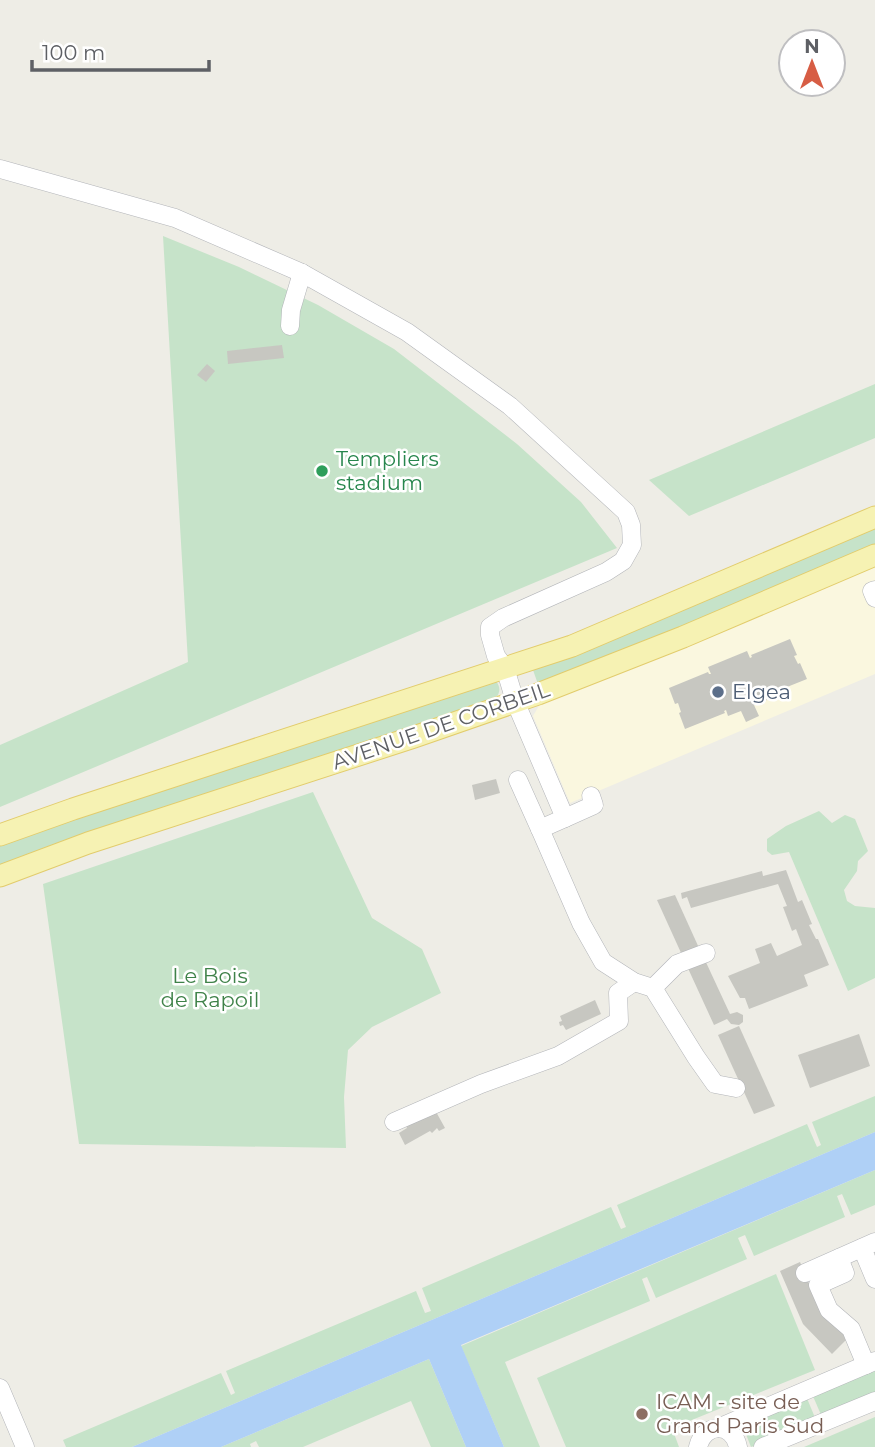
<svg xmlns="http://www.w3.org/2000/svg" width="875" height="1447" viewBox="0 0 875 1447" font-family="Montserrat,sans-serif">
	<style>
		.commercial { fill: #faf7df }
		.green { fill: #c6e3c9 }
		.water { fill: #afd0f6 }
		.building { fill: #c7c7c1 }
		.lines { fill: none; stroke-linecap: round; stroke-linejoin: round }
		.minor-casing { stroke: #b3b5b9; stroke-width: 19 }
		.major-casing { stroke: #e2cc6c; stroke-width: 23 }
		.minor { stroke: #fff; stroke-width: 18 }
		.major { stroke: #f6f2b3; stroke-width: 21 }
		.leisure-dot { fill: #2e9e5b; stroke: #fff; stroke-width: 2.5 }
		.service-dot { fill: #5c6f8a; stroke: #fff; stroke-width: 2.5 }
		.education-dot { fill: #8d6e63; stroke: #fff; stroke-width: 2.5 }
		.labels { text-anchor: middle; stroke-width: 5; stroke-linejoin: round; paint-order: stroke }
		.leisure-label { font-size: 21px; fill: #27864d; stroke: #fff; text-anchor: start }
		.service-label { font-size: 21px; fill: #4e5e75; stroke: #fff; text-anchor: start }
		.street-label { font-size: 21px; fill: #5e6065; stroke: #fff }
		.park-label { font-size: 21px; fill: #3f8249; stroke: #fff }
		.education-label { font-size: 21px; fill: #785e54; stroke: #fff; text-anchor: start }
	</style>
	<rect width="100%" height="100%" fill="#eeede6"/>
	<polygon class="commercial" points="875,561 875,674 570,803 533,716 543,699"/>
	<g class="green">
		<polygon points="163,236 239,267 318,305 394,349 517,444 581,502 617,548 0,807 0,745 188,662"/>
		<polygon points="875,384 875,438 689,516 649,480"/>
		<polygon points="875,524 875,551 540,690 533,670 588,651 603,639"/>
		<path d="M496 681C501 688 500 692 496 698L422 723 412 731 0 869V841Z"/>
		<polygon points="313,792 372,918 422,949 441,993 372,1027 348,1050 344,1097 346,1148 79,1144 43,884"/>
		<polygon points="819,811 832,823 845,815 855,819 868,851 858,861 857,871 844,890 847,901 855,906 875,908 875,978 848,991 789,852 772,855 767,851 767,839 786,826"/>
		<polygon points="875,1096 875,1132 132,1447 66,1447 63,1440 221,1373 231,1395 235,1393 226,1371 416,1291 425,1313 431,1311 422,1288 611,1207 621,1229 626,1227 617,1205 807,1124 817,1147 821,1145 812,1122"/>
		<polygon points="875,1170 875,1205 851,1215 842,1194 837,1196 845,1217 754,1256 745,1235 738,1238 747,1259 656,1298 647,1277 642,1279 650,1301 505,1362 540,1447 504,1447 461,1346"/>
		<polygon points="776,1274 815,1370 672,1428 679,1447 566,1447 537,1378"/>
		<polygon points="429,1359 466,1447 431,1447 411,1401 303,1447 259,1447 256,1441 250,1444 251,1447 221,1447"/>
		<polygon points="875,1368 875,1395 822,1417 812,1394"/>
		<polygon points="806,1396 816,1420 751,1447 742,1424"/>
		<polygon points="875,1417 875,1447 804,1447"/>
	</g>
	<polygon class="water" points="875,1132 875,1170 461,1345 504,1447 466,1447 429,1359 221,1447 132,1447"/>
	<g class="building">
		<polygon points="282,345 284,358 228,364 227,351"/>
		<polygon points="207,364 215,371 206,382 197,375"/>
		<polygon points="790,639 797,655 794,656 798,664 800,663 807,679 767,695 766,693 765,694 767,700 754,705 759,716 746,722 741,711 728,716 726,710 724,711 725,713 685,729 679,713 681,712 678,703 675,704 669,688 708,672 709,674 711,674 708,667 747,651 750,658 752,657 751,655"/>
		<polygon points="496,779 500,793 475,800 472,785"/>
		<polygon points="786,870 798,902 802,900 812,924 809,925 816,939 818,939 829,965 804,975 808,986 749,1009 745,998 740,998 728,976 760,963 755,949 771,943 777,956 802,945 796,929 792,931 783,907 787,906 778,884 691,908 687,897 682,899 681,893 762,871 763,876"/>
		<polygon points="675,895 699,948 682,955 657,900"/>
		<polygon points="704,958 730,1014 737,1012 743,1015 743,1022 739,1025 731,1024 727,1019 714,1025 686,964"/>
		<polygon points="595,1000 601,1014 566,1030 563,1025 560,1026 559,1022 562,1021 560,1016"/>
		<polygon points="739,1026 775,1106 754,1114 718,1035"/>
		<polygon points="859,1034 870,1066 810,1088 798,1055"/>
		<polygon points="435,1110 445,1128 439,1131 437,1128 432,1133 430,1131 405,1145 399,1133 407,1128 406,1126"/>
		<polygon points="800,1262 810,1286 848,1338 832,1354 803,1324 780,1271"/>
	</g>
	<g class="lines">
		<defs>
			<g id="minor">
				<polyline points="0,169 175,218 302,273"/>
				<polyline points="290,326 291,310 302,273 407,332 510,406 626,512 631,525 632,545 623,561 606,572 503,618 490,627 490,635 496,656 505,668 515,701 565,818 540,829 581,923 603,962 634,982 653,988 696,1057 715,1084 736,1088"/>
				<polyline points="875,590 872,591 875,598"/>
				<polyline points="518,780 540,829"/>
				<polyline points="565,818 594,805 591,796"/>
				<polyline points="653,988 677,964 706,953"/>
				<polyline points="394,1122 481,1084 558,1056 619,1021 618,993 634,982"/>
				<polyline points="862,1248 875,1279"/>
				<polyline points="839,1258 845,1273 818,1285 829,1310 851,1329 866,1365"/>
				<polyline points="805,1273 875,1242"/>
				<polyline points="0,1388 25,1447"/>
				<polyline points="718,1428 875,1361"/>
				<path d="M698 1447C704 1422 733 1422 738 1447"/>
				<polyline points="763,1447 875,1401"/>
			</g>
			<g id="major">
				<polyline points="0,835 73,809 572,646 875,517"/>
				<polyline points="0,876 88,843 414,737 538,694 683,637 875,555"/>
			</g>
		</defs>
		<use href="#minor" class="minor-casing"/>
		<use href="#major" class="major-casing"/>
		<use href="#minor" class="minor"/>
		<use href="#major" class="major"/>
	</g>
	<circle class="leisure-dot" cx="322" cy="471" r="7"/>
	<circle class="service-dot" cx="718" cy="692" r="7"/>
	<circle class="education-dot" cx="642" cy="1414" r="7"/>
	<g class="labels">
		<g class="leisure-label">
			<text x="336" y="466">Templiers<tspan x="336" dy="24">stadium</tspan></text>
		</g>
		<g class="service-label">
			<text x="732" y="699">Elgea</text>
		</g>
		<g class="street-label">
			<text transform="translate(441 726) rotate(-19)" y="7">AVENUE DE CORBEIL</text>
		</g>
		<g class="park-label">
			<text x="210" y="983">Le Bois<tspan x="210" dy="24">de Rapoil</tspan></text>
		</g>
		<g class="education-label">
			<text x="656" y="1409">ICAM - site de<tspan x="656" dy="24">Grand Paris Sud</tspan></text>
		</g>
	</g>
	<g transform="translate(812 63)"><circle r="33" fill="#ffffff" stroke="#bfbfc1" stroke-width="2"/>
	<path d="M0-5L12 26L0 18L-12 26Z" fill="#d75d44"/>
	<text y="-10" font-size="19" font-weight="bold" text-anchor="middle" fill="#5e6065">N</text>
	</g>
	<path d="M32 60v10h177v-10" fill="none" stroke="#5e6065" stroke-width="3.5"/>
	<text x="42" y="60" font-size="21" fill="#5e6065" stroke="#ffffff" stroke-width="5" paint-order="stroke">100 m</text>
</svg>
